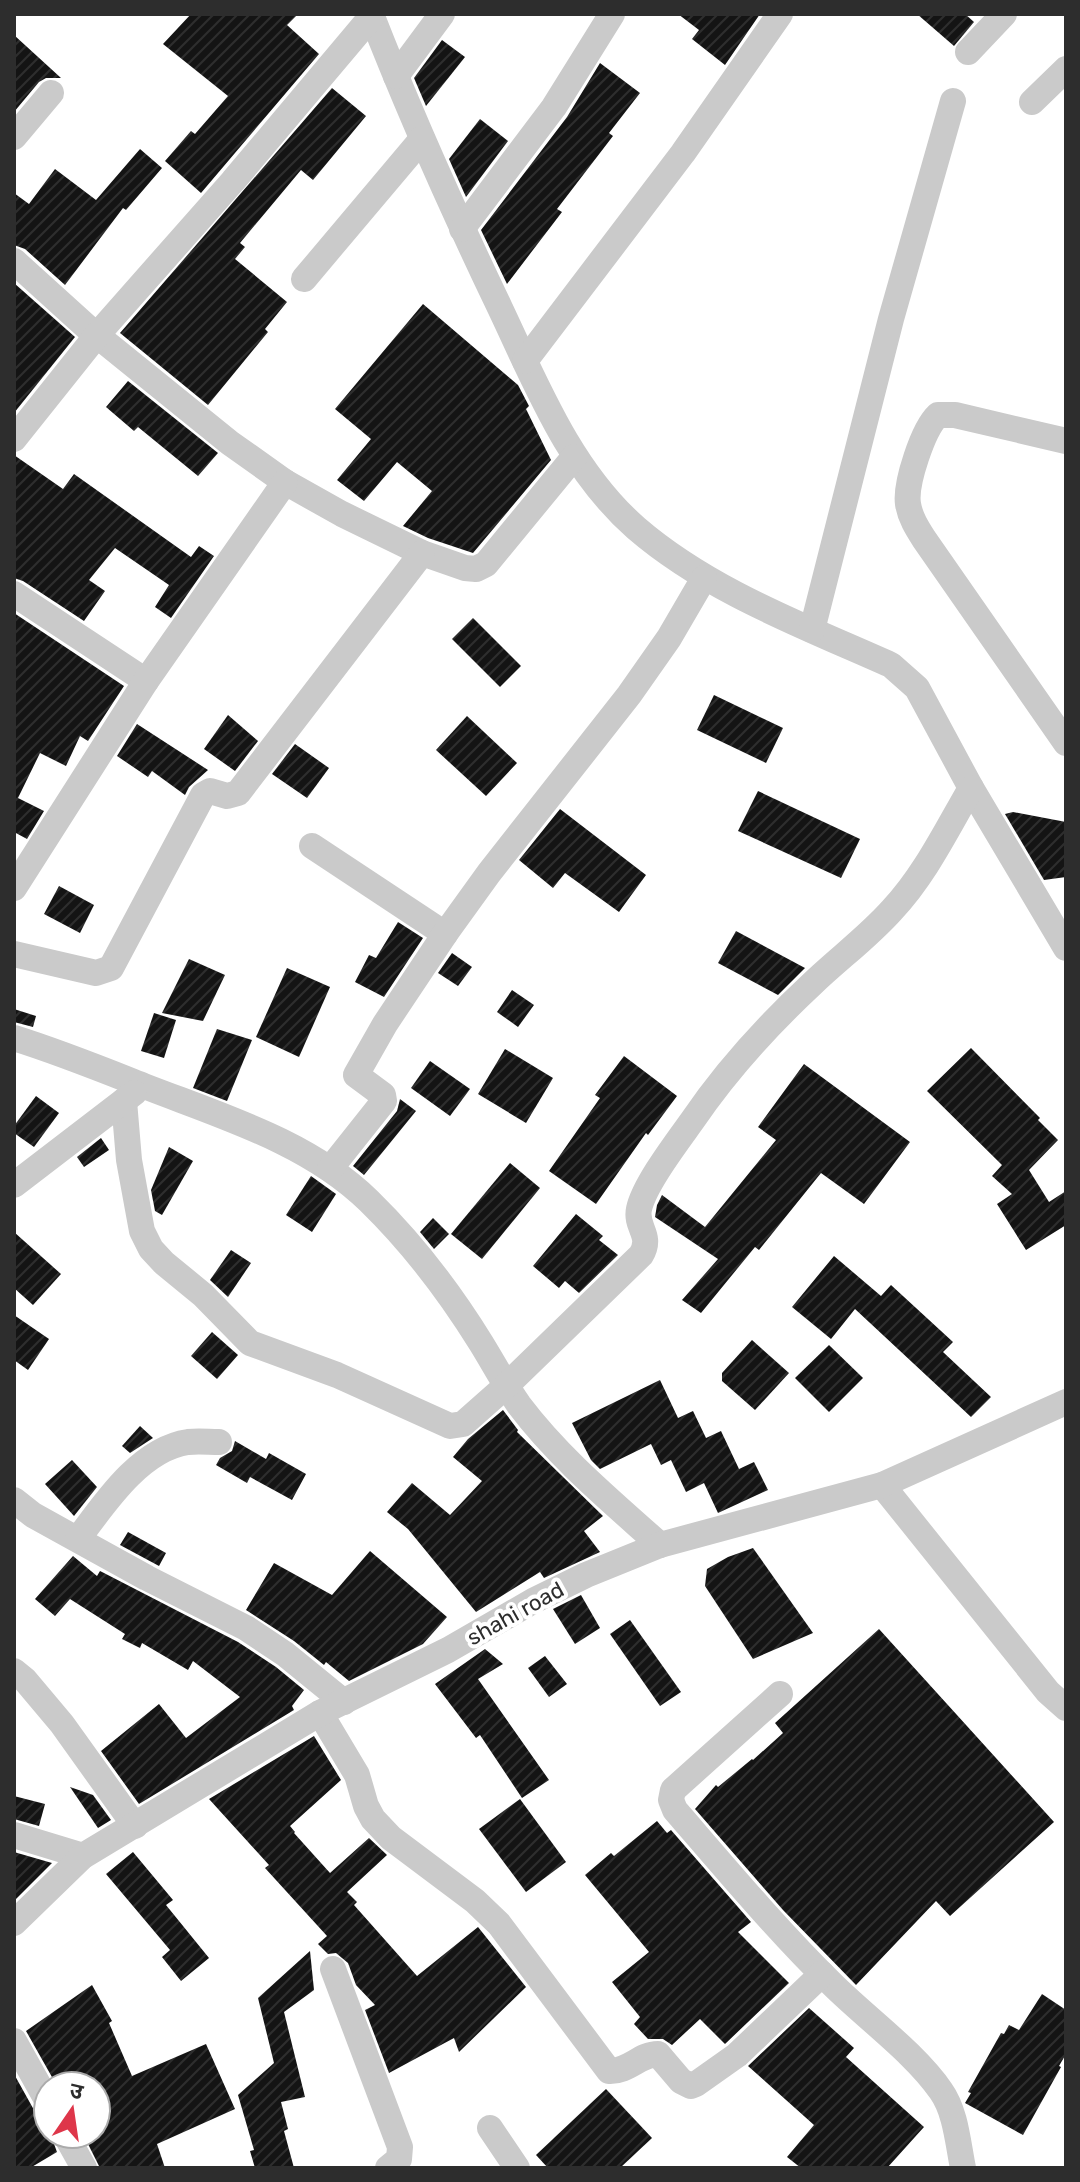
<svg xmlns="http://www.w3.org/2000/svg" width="1080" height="2182" viewBox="0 0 1080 2182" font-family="Rubik,'Noto Sans Devanagari',sans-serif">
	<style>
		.building { fill: url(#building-hatch) }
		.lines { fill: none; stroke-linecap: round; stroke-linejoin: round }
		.minor { stroke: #cacaca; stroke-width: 26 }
		.labels { text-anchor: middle; stroke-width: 8; stroke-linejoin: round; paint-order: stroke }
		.street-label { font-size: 22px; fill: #2d2d2d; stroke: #fff }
	</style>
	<defs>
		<pattern id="building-hatch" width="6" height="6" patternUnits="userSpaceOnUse" patternTransform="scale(2)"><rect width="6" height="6" fill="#141414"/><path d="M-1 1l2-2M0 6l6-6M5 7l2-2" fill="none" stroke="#2e2e2e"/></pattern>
	</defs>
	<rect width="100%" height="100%" fill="#fff"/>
	<g class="building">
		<polygon points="191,14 298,14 287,25 319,54 201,193 165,161 191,131 195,134 228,96 163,44"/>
		<polygon points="678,14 760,14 725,65 692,39 699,30"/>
		<polygon points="917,14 965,14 974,22 954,46"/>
		<polygon points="14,35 61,78 46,78 39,82 14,112"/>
		<polygon points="442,40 465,57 426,106 414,78"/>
		<polygon points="600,63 640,93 609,133 613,136 557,209 562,212 507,284 481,230 567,117"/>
		<polygon points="332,88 366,116 313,180 301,170 240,243 245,247 235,259 287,302 265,329 268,332 208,405 120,333"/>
		<polygon points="480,119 508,141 466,197 449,159"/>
		<polygon points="140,149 162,168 126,210 123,208 65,285 25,249 14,245 14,193 29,204 55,169 96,200"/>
		<polygon points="14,283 75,337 14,413"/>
		<polygon points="423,304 518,385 529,406 526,409 551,460 473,553 428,538 403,526 432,491 397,462 364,501 337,480 371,439 335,409"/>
		<polygon points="128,381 218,453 198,476 138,427 134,431 106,407"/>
		<polygon points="14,455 63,489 74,474 191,557 199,546 214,556 171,618 155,607 169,585 115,548 89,580 105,591 84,621 23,581 14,578"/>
		<polygon points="14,613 124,686 88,741 80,736 66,766 40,753 18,798 44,811 27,839 14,832"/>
		<polygon points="473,618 521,666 500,687 452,639"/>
		<polygon points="714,695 783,728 766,763 697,730"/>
		<polygon points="228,715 258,741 235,771 204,749"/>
		<polygon points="467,716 517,763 486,796 436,750"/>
		<polygon points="137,724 208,770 189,787 185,795 152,771 148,777 117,756"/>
		<polygon points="295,744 329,768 307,798 272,774"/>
		<polygon points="758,791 860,839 841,878 738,831"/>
		<polygon points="560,809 646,875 619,912 565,873 553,888 519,860"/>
		<polygon points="1013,812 1066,822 1066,877 1044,880 1005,814"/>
		<polygon points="59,886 94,905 80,933 44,914"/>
		<polygon points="398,922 423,938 384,997 355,982 369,955 376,958"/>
		<polygon points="736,931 805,968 778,995 718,963"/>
		<polygon points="452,953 472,967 458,986 438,973"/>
		<polygon points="189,959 225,975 203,1021 162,1013"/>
		<polygon points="287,968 330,987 299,1057 256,1037"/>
		<polygon points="512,990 534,1005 518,1027 497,1012"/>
		<polygon points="14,1009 36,1016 33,1027 14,1022"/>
		<polygon points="154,1013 176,1020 164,1058 141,1051"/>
		<polygon points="217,1029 252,1040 227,1101 193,1088"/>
		<polygon points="971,1048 1040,1118 1038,1120 1058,1140 1029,1170 1049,1202 1066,1191 1066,1225 1026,1250 997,1204 1012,1194 992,1176 1002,1165 927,1091"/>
		<polygon points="505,1049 553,1078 526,1123 478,1094"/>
		<polygon points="624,1056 677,1096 648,1135 646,1133 596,1204 549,1171 600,1098 595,1095"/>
		<polygon points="430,1061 470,1089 450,1116 411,1088"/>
		<polygon points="804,1064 910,1142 864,1204 821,1173 759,1250 755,1247 701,1313 682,1300 718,1259 655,1217 657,1205 662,1195 705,1227 776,1140 758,1127"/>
		<polygon points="36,1096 59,1113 34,1147 14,1133 14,1126"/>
		<polygon points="400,1099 416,1111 364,1175 353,1166 397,1111"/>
		<polygon points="101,1138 109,1150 84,1167 77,1157"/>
		<polygon points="169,1147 193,1161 162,1215 155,1211 151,1190"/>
		<polygon points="510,1163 540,1188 482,1259 451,1234"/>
		<polygon points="311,1176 336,1194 312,1232 286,1215"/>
		<polygon points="576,1214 603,1236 599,1240 618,1255 579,1293 565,1281 559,1288 533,1266"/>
		<polygon points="433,1218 449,1234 434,1249 420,1232"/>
		<polygon points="14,1232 61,1274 33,1305 14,1288"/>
		<polygon points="231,1250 251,1263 228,1297 210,1280"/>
		<polygon points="834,1256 881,1296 891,1285 953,1342 943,1352 991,1397 971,1417 855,1309 831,1339 792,1307"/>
		<polygon points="14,1315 49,1339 28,1370 14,1360"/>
		<polygon points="212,1332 238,1355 217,1379 191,1356"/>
		<polygon points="752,1340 789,1373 755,1410 722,1381 722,1373"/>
		<polygon points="829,1345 863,1378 829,1412 795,1378"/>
		<polygon points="660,1380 678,1418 693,1411 706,1438 721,1431 739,1469 754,1462 768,1490 718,1513 704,1483 686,1492 671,1460 661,1465 651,1444 600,1469 591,1460 572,1423"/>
		<polygon points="503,1410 518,1430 517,1432 603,1516 584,1531 600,1552 544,1578 540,1572 476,1612 408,1529 387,1512 412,1483 450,1515 482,1481 453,1457 468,1439"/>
		<polygon points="140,1426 153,1438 130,1453 122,1446"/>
		<polygon points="235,1441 266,1459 269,1453 306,1474 292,1500 250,1477 247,1483 216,1465 220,1458 232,1451"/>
		<polygon points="72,1460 97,1487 74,1516 45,1484"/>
		<polygon points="128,1532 166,1553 159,1566 120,1545"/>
		<polygon points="753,1548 813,1633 753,1659 705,1586 707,1569 728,1557"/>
		<polygon points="370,1551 447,1617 423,1644 349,1681 326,1662 324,1665 294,1641 246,1610 274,1563 332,1595"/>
		<polygon points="73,1556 97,1576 100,1571 104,1573 238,1642 276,1667 304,1690 292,1706 294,1710 139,1804 101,1751 159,1704 186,1738 240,1697 193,1661 188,1670 142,1643 140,1648 122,1639 125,1634 70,1599 55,1616 35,1599"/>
		<polygon points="581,1595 600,1628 575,1644 553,1609"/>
		<polygon points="630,1620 681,1692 660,1706 610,1634"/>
		<polygon points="879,1629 1054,1822 950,1916 936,1901 856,1985 783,1910 695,1809 716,1785 718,1787 752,1759 753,1760 783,1733 775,1723"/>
		<polygon points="485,1649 503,1664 478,1679 549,1780 522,1798 480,1735 476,1738 435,1684"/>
		<polygon points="545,1656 567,1684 549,1697 528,1668"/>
		<polygon points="314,1736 341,1780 290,1826 295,1832 294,1833 330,1873 369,1838 387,1855 347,1892 357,1902 354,1905 417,1976 478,1927 526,1987 459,2052 454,2038 389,2073 365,2010 375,2005 356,1985 348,1963 336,1953 328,1954 318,1944 327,1936 265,1868 269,1865 209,1799"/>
		<polygon points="70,1787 93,1795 111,1820 98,1828"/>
		<polygon points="14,1796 45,1804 39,1826 14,1819"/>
		<polygon points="520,1799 566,1862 526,1892 479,1829"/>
		<polygon points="657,1821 667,1833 671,1830 751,1922 738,1932 789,1983 725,2044 700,2019 672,2045 663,2039 648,2039 634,2024 640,2017 612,1982 649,1952 585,1875 611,1853 614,1856"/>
		<polygon points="14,1852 52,1863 14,1901"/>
		<polygon points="133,1852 173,1900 166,1905 209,1958 181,1981 162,1957 170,1950 106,1874"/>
		<polygon points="310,1951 314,1990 284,2012 305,2097 281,2102 288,2129 284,2131 294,2168 255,2168 250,2151 254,2150 238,2095 274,2063 258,1998"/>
		<polygon points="92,1985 112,2021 109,2023 132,2076 206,2044 235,2109 157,2144 165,2168 100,2168 83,2134 96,2134 96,2086 57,2086 26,2031"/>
		<polygon points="1042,1994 1066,2010 1066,2054 1059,2066 1061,2067 1023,2135 965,2103 971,2093 968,2092 1001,2033 1004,2034 1009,2025 1019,2030"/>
		<polygon points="809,2008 854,2048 846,2057 924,2127 887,2168 801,2168 787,2157 814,2125 748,2066"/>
		<polygon points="14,2074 34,2110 44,2117 57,2152 30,2168 14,2168"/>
		<polygon points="606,2089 652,2138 620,2168 548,2168 536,2155"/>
	</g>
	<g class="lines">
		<g class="minor">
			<path d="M371 14C410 114 454 212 500 308 537 386 570 470 636 528 709 591 804 626 891 665L917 688 971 788 1066 948"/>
			<polyline points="968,52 1004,14"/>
			<polyline points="396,76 442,14"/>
			<polyline points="1032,102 1066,69"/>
			<polyline points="14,137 51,93"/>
			<polyline points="462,229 554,107 612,14"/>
			<polyline points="14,261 89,329 230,443 285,482 342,514 422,553 465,568 476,569 486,564 574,457"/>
			<polyline points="304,279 422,139"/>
			<polyline points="525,361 683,153 780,14"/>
			<polyline points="14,439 97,335 233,181 372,16"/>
			<path d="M1066 441 955 415H938C923 429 905 484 908 504 910 517 917 528 924 539L1066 743"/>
			<polyline points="14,594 146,681"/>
			<polyline points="812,630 891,319 953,101"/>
			<polyline points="312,846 445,934"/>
			<polyline points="14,888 146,681 285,482"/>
			<polyline points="14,954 96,973 111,968 203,795 210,791 227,796 238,793 422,553"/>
			<path d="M14 1038C59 1052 101 1069 144 1086 221 1116 309 1142 369 1201 411 1242 450 1293 481 1343 494 1364 505 1385 519 1405 559 1458 611 1501 660 1545"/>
			<path d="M124 1101 129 1160 142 1231 151 1249 164 1263 203 1295 250 1343 337 1375 450 1426 463 1424 506 1386 641 1255C653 1235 635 1228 639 1209 644 1185 677 1142 692 1121 726 1071 768 1025 812 984 838 959 868 937 892 910 925 875 947 829 971 788"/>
			<polyline points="330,1169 384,1101 383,1095 356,1075 385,1024 445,934 489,873 629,695 669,638 704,578"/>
			<polyline points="14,1185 134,1093"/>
			<polyline points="882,1485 1048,1692 1066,1708"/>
			<polyline points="14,1500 33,1515 147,1578 246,1628 285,1654 344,1702"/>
			<path d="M78 1539C104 1504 140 1449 188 1442 198 1441 209 1442 219 1442"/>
			<polyline points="14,1671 25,1680 62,1724 135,1826"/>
			<path d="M780 1694 673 1790 671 1800 675 1810C726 1869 776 1929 832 1984 865 2017 915 2053 941 2091 956 2112 958 2144 963 2168"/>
			<path d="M320 1713 357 1775 366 1806 373 1819 391 1838 475 1901 499 1924 609 2071C628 2072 640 2054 658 2054L681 2081 691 2086 696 2084 737 2055 822 1974"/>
			<polyline points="14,1835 83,1856"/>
			<polyline points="14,1923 83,1856 320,1713 448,1650 533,1601 586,1575 660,1545 882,1485 1066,1402"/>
			<polyline points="333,1969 400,2147 399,2159 388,2168"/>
			<polyline points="14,2041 48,2102"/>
			<polyline points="490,2128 517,2168"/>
			<polyline points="65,2134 84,2168"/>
		</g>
	</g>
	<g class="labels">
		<g class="street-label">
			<text transform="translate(515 1613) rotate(-29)" y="8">shahi road</text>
		</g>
	</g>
	<rect width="1080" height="2182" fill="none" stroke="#2d2d2d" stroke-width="32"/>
	<g transform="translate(72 2110) rotate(13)"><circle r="38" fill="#ffffff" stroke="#ababab" stroke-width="2"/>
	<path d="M0-6L14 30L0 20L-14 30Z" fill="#de364a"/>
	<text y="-12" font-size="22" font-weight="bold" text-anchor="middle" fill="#2d2d2d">उ</text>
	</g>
</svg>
